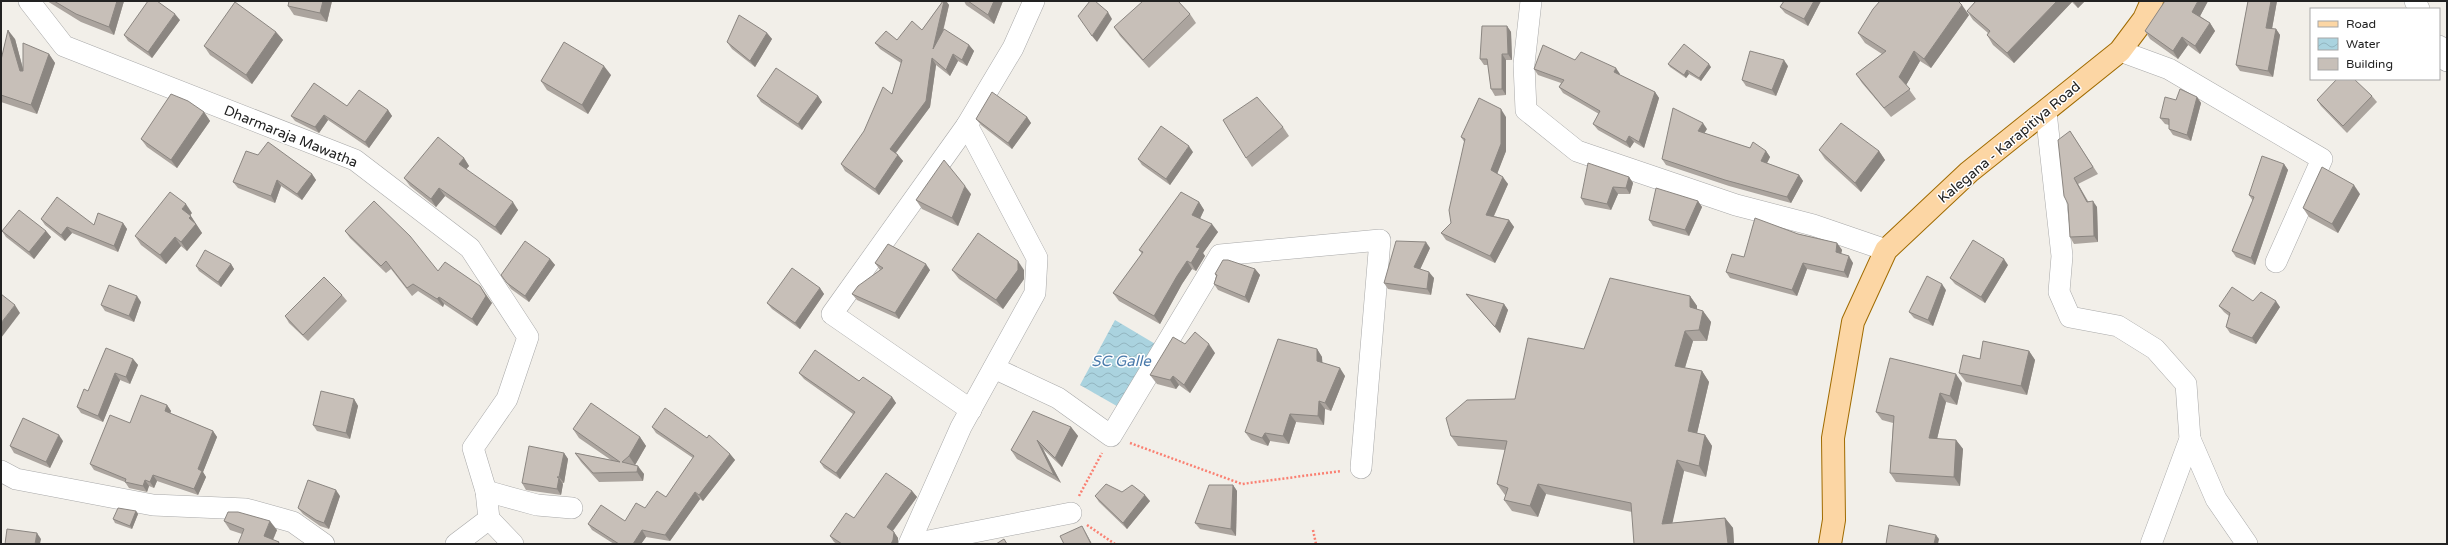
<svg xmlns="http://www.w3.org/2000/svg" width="2448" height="545" viewBox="0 0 2448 545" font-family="'Varela Round',sans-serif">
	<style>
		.water { fill: url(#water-waves) }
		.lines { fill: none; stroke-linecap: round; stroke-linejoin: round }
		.minor-casing { stroke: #a9a9a9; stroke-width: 22 }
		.major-casing { stroke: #a06b00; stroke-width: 24 }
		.path { stroke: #fa8072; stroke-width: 2.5; stroke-dasharray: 2 2; stroke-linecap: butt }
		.minor { stroke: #fff; stroke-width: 21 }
		.major { stroke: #fcd6a4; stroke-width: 22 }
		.wall { fill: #aba49e }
		.shaded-wall { fill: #8b8681 }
		.building { fill: #c7bfb8; stroke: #8b8681 }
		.labels { text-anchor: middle; stroke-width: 3; stroke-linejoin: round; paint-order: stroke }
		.street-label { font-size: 14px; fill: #222; stroke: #fff }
		.water-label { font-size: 15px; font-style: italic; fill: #4a7aab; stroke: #fff }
	</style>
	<defs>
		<pattern id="water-waves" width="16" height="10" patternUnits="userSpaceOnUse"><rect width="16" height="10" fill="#aad3df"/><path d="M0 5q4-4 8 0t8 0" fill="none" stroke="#92b5bf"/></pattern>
	</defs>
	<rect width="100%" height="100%" fill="#f2efe9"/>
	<polygon class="water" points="1115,320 1157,345 1122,409 1080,385"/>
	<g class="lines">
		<defs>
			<g id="minor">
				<polyline points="29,1 64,46 355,160 470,248 528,337 507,399 473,448 486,491 489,519"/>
				<polyline points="1531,1 1524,64 1526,110 1577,151 1736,205 1813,225 1886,250"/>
				<polyline points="2415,1 2419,9"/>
				<polyline points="2439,46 2447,61"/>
				<polyline points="2120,51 2169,69 2322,159 2276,262"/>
				<polyline points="2046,112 2062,256 2059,292 2070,317 2118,326 2155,349 2186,384 2190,439 2151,544"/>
				<polyline points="967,125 832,314 971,410"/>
				<polyline points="994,368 1058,398 1111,436 1220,255 1380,240 1361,468"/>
				<polyline points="2190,439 2216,499 2247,544"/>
				<polyline points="1,471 16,479 153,505 246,509 293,522 324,544"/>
				<polyline points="486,491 537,505 572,508"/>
				<polyline points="456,544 489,519 513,544"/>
				<polyline points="909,544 961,427 1035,293 1037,258 967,125 1013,48 1034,1"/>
				<polyline points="913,544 1071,513"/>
			</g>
			<polyline id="major" points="1830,544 1834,520 1833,438 1853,322 1886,250 1969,172 2120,51 2144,19 2152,1"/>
		</defs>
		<use href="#minor" class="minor-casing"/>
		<use href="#major" class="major-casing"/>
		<g class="path">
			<polyline points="1130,443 1242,484 1341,471"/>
			<polyline points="1079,496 1102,453"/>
			<polyline points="1087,525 1115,544"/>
			<polyline points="1313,530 1316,544"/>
		</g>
		<use href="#minor" class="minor"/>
		<use href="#major" class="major"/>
	</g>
	<g class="wall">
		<polygon points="47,1 124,1 114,35 81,22"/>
		<polygon points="332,1 327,22 294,15 288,6"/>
		<polygon points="943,1 946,1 949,5 943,32 969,45 974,51 967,66 958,61 950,76 936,65 930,107 896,153 903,161 879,195 845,171 841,164 892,94 901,63 880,49 875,43 897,40 922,30"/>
		<polygon points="964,1 1003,1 994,24 966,5"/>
		<polygon points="1784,1 1821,1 1808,26 1785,13 1780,7"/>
		<polygon points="1976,1 2085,1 2078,8 2072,2 2014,63 1993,45 1987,35 1988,33 1973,20 1967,11"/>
		<polygon points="2208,1 2200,16 2210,23 2215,31 2200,54 2188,45 2178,59 2150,39 2145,31"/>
		<polygon points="2248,1 2277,1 2272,29 2276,29 2280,35 2273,77 2240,71 2236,65"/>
		<polygon points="1190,14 1196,23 1149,68 1120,36 1114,27"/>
		<polygon points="1969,15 1931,68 1920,61 1906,85 1916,99 1891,117 1862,83 1856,74 1882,54 1865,43 1858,33"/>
		<polygon points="180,20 152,58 128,41 124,35"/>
		<polygon points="1507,26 1511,32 1512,60 1506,60 1506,95 1495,96 1491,89 1488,65 1484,65 1480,59"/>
		<polygon points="276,32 283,40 252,84 210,55 204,46"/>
		<polygon points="767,33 772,39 755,67 732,49 727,42"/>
		<polygon points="15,39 23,69 49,54 55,63 37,114 1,102 1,60"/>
		<polygon points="1575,60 1620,74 1620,75 1655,92 1659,98 1644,148 1634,142 1630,148 1598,130 1593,124 1599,114 1563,93 1559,87 1561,83 1538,75 1534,69"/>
		<polygon points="1668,64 1711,67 1701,81 1689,74 1686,78 1670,67"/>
		<polygon points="1788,66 1776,96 1746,86 1742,80"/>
		<polygon points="611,75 588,114 547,90 541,81"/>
		<polygon points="757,96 818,96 822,102 802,130 761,102"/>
		<polygon points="2372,96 2377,102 2347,133 2321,106 2317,100"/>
		<polygon points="2197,97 2201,103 2191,141 2173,135 2169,129 2169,125 2165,124 2160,118 2176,100"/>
		<polygon points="347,106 388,110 392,116 369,148 328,120 319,133 295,121 291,116"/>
		<polygon points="204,112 210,121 177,168 147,147 141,139"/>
		<polygon points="1027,117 1031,123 1012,149 981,125 976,119"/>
		<polygon points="1506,117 1506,151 1497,173 1508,184 1494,216 1509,220 1514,227 1495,263 1446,240 1441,233 1451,223 1465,143 1461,137"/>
		<polygon points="1283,127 1289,136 1252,167 1246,158"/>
		<polygon points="1707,129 1704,133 1750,148 1766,151 1770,157 1767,163 1799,175 1803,181 1791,203 1729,186 1666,165 1662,159"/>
		<polygon points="2070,131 2098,174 2078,184 2088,201 2097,207 2098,242 2074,244 2070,237"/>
		<polygon points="1819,150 1879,151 1885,160 1861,192 1825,159"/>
		<polygon points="1193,152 1170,185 1142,165 1138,159"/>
		<polygon points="258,155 312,174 316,180 302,200 281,186 275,203 238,188 233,182"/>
		<polygon points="464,158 469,166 466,169 518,210 501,235 445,196 436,207 410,186 404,178"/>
		<polygon points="2284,164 2288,170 2255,265 2236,257 2232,251 2253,201 2249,195"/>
		<polygon points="1629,177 1633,183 1630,194 1618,194 1611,210 1585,205 1581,198"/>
		<polygon points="971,194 958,226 922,209 916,200"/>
		<polygon points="2360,194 2338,233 2309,217 2303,208"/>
		<polygon points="1698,201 1702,207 1689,236 1653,226 1649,220"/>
		<polygon points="1199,202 1204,210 1200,218 1218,232 1203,253 1205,256 1196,271 1192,269 1182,284 1160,324 1119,301 1113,293 1142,254 1139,250"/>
		<polygon points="192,213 190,215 202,233 187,251 181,246 166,264 141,245 135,236"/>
		<polygon points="41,219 94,225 123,223 127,229 118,252 72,233 65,241 45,225"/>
		<polygon points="2,231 46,231 51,237 34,259 6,237"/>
		<polygon points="345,231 438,271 492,303 477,326 444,304 443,307 418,291 412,296 391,269 386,273 350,238"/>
		<polygon points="1798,234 1837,243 1842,250 1841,254 1853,263 1848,278 1807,269 1797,296 1730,278 1726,272 1744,257"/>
		<polygon points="1430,248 1420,269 1434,278 1431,295 1388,289 1384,283"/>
		<polygon points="550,259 555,265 529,302 511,289 501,275"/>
		<polygon points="875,263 930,270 899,319 857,300 852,294 880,270"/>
		<polygon points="231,264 234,269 221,287 199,271 196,266"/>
		<polygon points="2008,265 1985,303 1955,284 1950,278"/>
		<polygon points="1255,269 1260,275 1249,303 1218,290 1214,284 1216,276 1215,274"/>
		<polygon points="952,270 1024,270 1024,279 1003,309 959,279"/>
		<polygon points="820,288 824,294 800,329 772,309 767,303"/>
		<polygon points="1946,290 1933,326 1914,318 1909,312"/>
		<polygon points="1466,294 1504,304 1508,310 1500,333 1471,300"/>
		<polygon points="342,295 347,301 308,341 289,323 285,316"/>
		<polygon points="1690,296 1697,306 1697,310 1703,311 1711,322 1707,341 1693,341 1685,368 1702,371 1709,382 1697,433 1705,435 1712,446 1706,477 1684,471 1672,523 1725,518 1733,528 1734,544 1632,512 1546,494 1538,517 1512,511 1504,500 1506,495 1505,495 1497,484 1505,450 1458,446 1451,436 1515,399 1584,349"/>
		<polygon points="2253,301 2280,307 2256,344 2230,333 2226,327 2229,316 2224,312 2219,306"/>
		<polygon points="141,302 134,322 105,311 101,305"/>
		<polygon points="1185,344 1215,353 1190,393 1179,385 1176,389 1157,384 1150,375"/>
		<polygon points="1317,349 1322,357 1322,363 1345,376 1331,411 1325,409 1324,425 1296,422 1289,444 1270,441 1268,446 1251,440 1245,432"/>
		<polygon points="2029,351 2035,360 2027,395 1966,382 1959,373 1980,359"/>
		<polygon points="133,359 138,365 130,384 120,380 103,422 81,413 77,407 88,391"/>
		<polygon points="799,373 892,397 896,403 840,479 824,468 820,462 853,414 804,379"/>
		<polygon points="1962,383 1957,405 1946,402 1937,439 1956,440 1963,449 1960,486 1896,482 1890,473 1893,423 1882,420 1876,412"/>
		<polygon points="354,399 358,406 350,439 317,431 313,425"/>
		<polygon points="167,405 171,411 170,413 213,431 217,437 203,472 206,477 198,495 157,481 154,488 149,486 147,492 129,488 125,482 94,470 90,464 130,423"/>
		<polygon points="652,427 730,454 735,460 703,501 700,499 670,541 646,537 641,544 614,544 592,530 588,524 625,521 666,497 693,458 656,433"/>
		<polygon points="1071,427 1078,436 1062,467 1043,449 1061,483 1017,459 1011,450"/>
		<polygon points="573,429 640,437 646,446 635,465 644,474 643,481 599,482 581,462 575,453 611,460 579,438"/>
		<polygon points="63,441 50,468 14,453 10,446"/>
		<polygon points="564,453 568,459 564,483 562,483 563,484 561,495 526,490 522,483"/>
		<polygon points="1233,485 1237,491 1236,536 1200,529 1195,523"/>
		<polygon points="912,491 917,497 893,531 898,538 898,544 837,544 834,542 830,536 854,518"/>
		<polygon points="1122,492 1150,501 1127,529 1099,502 1095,496"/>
		<polygon points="340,496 329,529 320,526 303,514 298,508"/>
		<polygon points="136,511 138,514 132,529 115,523 113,519"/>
		<polygon points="224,521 277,530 273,540 242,534 230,530"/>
	</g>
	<g class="shaded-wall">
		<polygon points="117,1 124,1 114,35 109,27"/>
		<polygon points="323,1 332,1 327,22 320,13"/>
		<polygon points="944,1 946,1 949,5 937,55 933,49"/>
		<polygon points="994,1 1003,1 994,24 988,15"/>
		<polygon points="1814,1 1821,1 1808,26 1804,19"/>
		<polygon points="2057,1 2071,1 2072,2 2014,63 2007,53"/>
		<polygon points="2073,1 2085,1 2078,8"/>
		<polygon points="2198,1 2208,1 2198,20 2192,12"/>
		<polygon points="2271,1 2277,1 2271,34 2266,28"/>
		<polygon points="1962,5 1969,15 1931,68 1924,59"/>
		<polygon points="1108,12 1112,19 1097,42 1092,36"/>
		<polygon points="175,14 180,20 152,58 148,52"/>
		<polygon points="2210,23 2215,31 2200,54 2195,46"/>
		<polygon points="1507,26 1511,32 1512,60 1508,54"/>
		<polygon points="2276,29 2280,35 2273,77 2268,71"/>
		<polygon points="8,30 15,39 26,80 20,71"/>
		<polygon points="276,32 283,40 252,84 246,75"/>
		<polygon points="767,33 772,39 755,67 750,61"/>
		<polygon points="2182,37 2188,45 2178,59 2173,51"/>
		<polygon points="969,45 974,51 967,66 962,60"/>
		<polygon points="1914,51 1920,61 1905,87 1899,77"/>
		<polygon points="49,54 55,63 37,114 31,105"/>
		<polygon points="953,54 958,61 950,76 946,70"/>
		<polygon points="1502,54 1506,60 1506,95 1502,89"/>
		<polygon points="932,58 936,65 930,107 894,155 890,149"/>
		<polygon points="1784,60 1788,66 1776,96 1772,90"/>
		<polygon points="1709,64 1711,67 1701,81 1699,78"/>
		<polygon points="604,66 611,75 588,114 582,105"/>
		<polygon points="1616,68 1620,74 1618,78 1614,72"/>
		<polygon points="1687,70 1689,74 1686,78 1684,75"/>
		<polygon points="1655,92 1659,98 1644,148 1639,142"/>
		<polygon points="818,96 822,102 802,130 798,124"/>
		<polygon points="2197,97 2201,103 2191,141 2187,135"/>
		<polygon points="1501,109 1506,117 1506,151 1496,177 1491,170"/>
		<polygon points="388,110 392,116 369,148 365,142"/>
		<polygon points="204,112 210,121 177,168 171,160"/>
		<polygon points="324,115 328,120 319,133 315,127"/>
		<polygon points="1027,117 1031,123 1012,149 1008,143"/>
		<polygon points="1703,123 1707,129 1702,137 1698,131"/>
		<polygon points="1629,136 1634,142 1630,148 1626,142"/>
		<polygon points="1189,146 1193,152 1170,185 1166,179"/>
		<polygon points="1766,151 1770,157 1765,167 1761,161"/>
		<polygon points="1879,151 1885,160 1861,192 1855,183"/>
		<polygon points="898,155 903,161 879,195 875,189"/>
		<polygon points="464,158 469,166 464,172 459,164"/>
		<polygon points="2284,164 2288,170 2255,265 2251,258"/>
		<polygon points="312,174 316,180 302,200 297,194"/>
		<polygon points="1799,175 1803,181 1791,203 1787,197"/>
		<polygon points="1503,177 1508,184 1491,222 1486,215"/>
		<polygon points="1629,177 1633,183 1630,194 1626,188"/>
		<polygon points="2074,178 2078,184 2091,208 2087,202"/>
		<polygon points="277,180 281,186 275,203 271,196"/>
		<polygon points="2354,185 2360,194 2338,233 2332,224"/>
		<polygon points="965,186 971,194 958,226 952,218"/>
		<polygon points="1613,187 1618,194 1611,210 1607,204"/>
		<polygon points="439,188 445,196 436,207 431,199"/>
		<polygon points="1698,201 1702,207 1689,236 1685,230"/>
		<polygon points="2093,201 2097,207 2098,242 2094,236"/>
		<polygon points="513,202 518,210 501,235 495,227"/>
		<polygon points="1199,202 1204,210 1198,223 1192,215"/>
		<polygon points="186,204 192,213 188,218 182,209"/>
		<polygon points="191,216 202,233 187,251 181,242 189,218"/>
		<polygon points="1509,220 1514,227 1495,263 1490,256"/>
		<polygon points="123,223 127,229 118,252 114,246"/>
		<polygon points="1212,224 1218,232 1203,253 1205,256 1196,271 1191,263 1196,247"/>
		<polygon points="67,227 72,233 65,241 61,235"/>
		<polygon points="46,231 51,237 34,259 29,252"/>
		<polygon points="175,237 181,246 166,264 160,255"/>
		<polygon points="1426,242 1430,248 1418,274 1414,267"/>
		<polygon points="1837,243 1842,250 1840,258 1836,252"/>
		<polygon points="1849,256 1853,263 1848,278 1844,272"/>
		<polygon points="550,259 555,265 529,302 525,296"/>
		<polygon points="2004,259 2008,265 1985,303 1981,297"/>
		<polygon points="1018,261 1024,270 1024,279 1003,309 996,300"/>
		<polygon points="1187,261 1192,269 1182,284 1160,324 1154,316 1177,276"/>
		<polygon points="1803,263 1807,269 1797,296 1792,290"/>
		<polygon points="231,264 234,269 221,287 218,282"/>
		<polygon points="926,264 930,270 899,319 895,313"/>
		<polygon points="1255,269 1260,275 1249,303 1245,297"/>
		<polygon points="1429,272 1434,278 1431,295 1427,289"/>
		<polygon points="1942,284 1946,290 1933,326 1928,320"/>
		<polygon points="480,286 492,303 477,326 472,319"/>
		<polygon points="820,288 824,294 800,329 795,323"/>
		<polygon points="137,296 141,302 134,322 129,316"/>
		<polygon points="1690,296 1697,306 1697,318 1690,307"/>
		<polygon points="439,297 444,304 443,307 437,299"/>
		<polygon points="2276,301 2280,307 2256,344 2252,338"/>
		<polygon points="1504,304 1508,310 1500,333 1495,327"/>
		<polygon points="15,305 20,313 1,338 1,323"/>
		<polygon points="1703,311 1711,322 1707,341 1699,330"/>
		<polygon points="1685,331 1693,341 1682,377 1675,366"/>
		<polygon points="1209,344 1215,353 1190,393 1184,385"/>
		<polygon points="1317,349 1322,357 1323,370 1317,361"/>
		<polygon points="2029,351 2035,360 2027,395 2021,386"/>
		<polygon points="133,359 138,365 130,384 126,377"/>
		<polygon points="1340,368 1345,376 1331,411 1325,403"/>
		<polygon points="1702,371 1709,382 1695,442 1688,431"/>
		<polygon points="115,373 120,380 103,422 98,416"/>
		<polygon points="1956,374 1962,383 1957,405 1950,396"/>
		<polygon points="1173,376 1179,385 1176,389 1170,380"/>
		<polygon points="1940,393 1946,402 1935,447 1929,438"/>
		<polygon points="892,397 896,403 840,479 836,473"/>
		<polygon points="354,399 358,406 350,439 346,433"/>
		<polygon points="1319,401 1325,409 1324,425 1318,416"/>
		<polygon points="167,405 171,411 169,417 165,411"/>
		<polygon points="1290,414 1296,422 1289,444 1283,436"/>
		<polygon points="1071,427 1078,436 1062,467 1055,458"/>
		<polygon points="213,431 217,437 203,472 206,477 198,495 194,489 198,469"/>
		<polygon points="1265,433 1270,441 1268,446 1262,438"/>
		<polygon points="59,435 63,441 50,468 46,462"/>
		<polygon points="1705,435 1712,446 1706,477 1699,466"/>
		<polygon points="640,437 646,446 635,465 629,456"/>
		<polygon points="1037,440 1043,449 1061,483 1054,475"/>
		<polygon points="1956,440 1963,449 1960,486 1954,477"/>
		<polygon points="564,453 568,459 564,483 559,477"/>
		<polygon points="730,454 735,460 703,501 699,495"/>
		<polygon points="1677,460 1684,471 1670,534 1662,524"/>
		<polygon points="638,466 644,474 643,481 637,472"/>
		<polygon points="153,475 157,481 154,488 150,482"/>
		<polygon points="559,478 563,484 561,495 557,489"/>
		<polygon points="145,480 149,486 147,492 143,486"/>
		<polygon points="1538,484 1546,494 1538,517 1530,506"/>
		<polygon points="1233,485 1237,491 1236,536 1231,529"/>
		<polygon points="336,490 340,496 329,529 324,523"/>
		<polygon points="912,491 917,497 891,533 887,527"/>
		<polygon points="695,492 700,499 670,541 665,535"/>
		<polygon points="1145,495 1150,501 1127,529 1123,523"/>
		<polygon points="136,511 138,514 132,529 130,526"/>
		<polygon points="1725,518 1733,528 1734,544 1728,544"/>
		<polygon points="270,521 277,530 271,544 264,536"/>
		<polygon points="1082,526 1086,533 1092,544 1091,544"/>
		<polygon points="642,530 646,537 641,544 633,544"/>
		<polygon points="894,532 898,538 898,544 891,544"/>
		<polygon points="37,533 41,539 40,544 35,544"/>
		<polygon points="1936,535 1939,539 1938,544 1934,544"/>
	</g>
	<g class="building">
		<polygon points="54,1 117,1 109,27 76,14"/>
		<polygon points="148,1 157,1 175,14 148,52 124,35"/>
		<polygon points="289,1 323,1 320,13 288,6"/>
		<polygon points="943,1 944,1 933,49 944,29 969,45 962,60 953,54 946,70 932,58 926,101 890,149 898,155 875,189 841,164 864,131 883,87 892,94 902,60 875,43 886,31 897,40 912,21 922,30"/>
		<polygon points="968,1 994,1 988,15"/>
		<polygon points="1090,1 1095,1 1108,12 1092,36 1078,16"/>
		<polygon points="1143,1 1178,1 1190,14 1143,60 1114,27"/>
		<polygon points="1784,1 1814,1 1804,19 1780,7"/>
		<polygon points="1880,1 1958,1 1962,5 1924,59 1914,51 1899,77 1910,89 1884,108 1856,74 1886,51 1858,33 1873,9"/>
		<polygon points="1976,1 2057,1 2007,53 1987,35 1990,31 1967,11"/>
		<polygon points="2165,1 2198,1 2192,12 2210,23 2195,46 2182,37 2173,51 2145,31"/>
		<polygon points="2248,1 2271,1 2266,28 2276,29 2268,71 2236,65"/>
		<polygon points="235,2 276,32 246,75 204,46"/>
		<polygon points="739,15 767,33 750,61 727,42"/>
		<polygon points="1482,26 1507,26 1508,54 1502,54 1502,89 1491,89 1487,59 1480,59"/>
		<polygon points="8,30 20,71 23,71 23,43 49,54 31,105 1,95 1,60"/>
		<polygon points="564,42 604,66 582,105 541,81"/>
		<polygon points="1684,44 1709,64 1699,78 1687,70 1684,75 1668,64"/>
		<polygon points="1543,45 1575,60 1581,52 1616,68 1614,72 1655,92 1639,142 1629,136 1626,142 1593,124 1600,111 1559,87 1564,80 1534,69"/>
		<polygon points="1750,51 1784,60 1772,90 1742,80"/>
		<polygon points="776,68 818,96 798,124 757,96"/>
		<polygon points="2337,79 2354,79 2372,96 2343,126 2317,100"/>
		<polygon points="314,83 347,106 359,90 388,110 365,142 324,115 315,127 291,116"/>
		<polygon points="2180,89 2197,97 2187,135 2169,129 2169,119 2160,118 2165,97 2176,100"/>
		<polygon points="992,92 1027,117 1008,143 976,119"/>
		<polygon points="171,94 188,101 204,112 171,160 141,139"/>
		<polygon points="1257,97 1283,127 1246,158 1223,120"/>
		<polygon points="1479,98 1501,109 1501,144 1491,170 1503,177 1486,215 1509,220 1490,256 1441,233 1451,223 1449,210 1465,139 1461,137"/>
		<polygon points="1673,108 1703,123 1698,131 1750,148 1753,142 1766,151 1761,161 1799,175 1787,197 1725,180 1662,159"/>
		<polygon points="1841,123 1879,151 1855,183 1819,150"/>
		<polygon points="1161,126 1189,146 1166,179 1138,159"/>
		<polygon points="2070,131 2093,167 2074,178 2087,202 2093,201 2094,236 2070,237 2068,204 2064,196 2058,140"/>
		<polygon points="438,137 464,158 459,164 513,202 495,227 439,188 431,199 404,178"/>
		<polygon points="268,142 312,174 297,194 277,180 271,196 233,182 246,151 258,155"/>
		<polygon points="2262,156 2284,164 2251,258 2232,251 2254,197 2249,195"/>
		<polygon points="944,160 965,186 952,218 916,200"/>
		<polygon points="1588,163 1629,177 1626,188 1613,187 1607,204 1581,198"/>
		<polygon points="2322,167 2354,185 2332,224 2303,208"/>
		<polygon points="1656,188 1698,201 1685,230 1649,220"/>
		<polygon points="170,192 186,204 182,209 191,216 189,218 196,224 181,242 175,237 160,255 135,236"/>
		<polygon points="1181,192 1199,202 1192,215 1212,224 1196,247 1200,248 1191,263 1187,261 1177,276 1154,316 1113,293 1143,252 1139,250"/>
		<polygon points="57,197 94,225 98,213 123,223 114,246 67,227 61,235 41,219"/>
		<polygon points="374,201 410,236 438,271 445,262 480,286 486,296 472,319 439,297 437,299 413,284 407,288 386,261 381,266 345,231"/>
		<polygon points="19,210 46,231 29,252 2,231"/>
		<polygon points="1755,218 1798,234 1837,243 1836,252 1849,256 1844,272 1803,263 1792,290 1726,272 1732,254 1744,257"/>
		<polygon points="978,233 1018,261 1018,270 996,300 952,270"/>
		<polygon points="1973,240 2004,259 1981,297 1950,278"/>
		<polygon points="525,241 550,259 525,296 507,283 501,275"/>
		<polygon points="1396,241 1426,242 1414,267 1429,272 1427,289 1384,283"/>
		<polygon points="888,244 926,264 895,313 852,294 858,286 883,268 875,263"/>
		<polygon points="205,250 231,264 218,282 196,266"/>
		<polygon points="1223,260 1228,260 1255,269 1245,297 1214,284 1217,275 1215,274"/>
		<polygon points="792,268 820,288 795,323 767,303"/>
		<polygon points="1927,276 1942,284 1928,320 1909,312"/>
		<polygon points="324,277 342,295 303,335 285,316"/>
		<polygon points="1610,278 1690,296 1690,307 1703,311 1699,330 1685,331 1675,366 1702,371 1688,431 1705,435 1699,466 1677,460 1662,524 1725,518 1728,544 1634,544 1631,503 1538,484 1530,506 1504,500 1508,488 1497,484 1507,441 1451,436 1446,418 1467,400 1515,399 1528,338 1584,349"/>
		<polygon points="109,285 137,296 129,316 101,305"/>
		<polygon points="2232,287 2253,301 2261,292 2276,301 2252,338 2226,327 2230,313 2219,306"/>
		<polygon points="1,294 15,305 1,323"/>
		<polygon points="1466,294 1504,304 1495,327"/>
		<polygon points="1195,332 1209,344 1184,385 1173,376 1170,380 1150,375 1173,337 1185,344"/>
		<polygon points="1278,339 1317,349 1317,361 1340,368 1325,403 1319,401 1318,416 1290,414 1283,436 1265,433 1262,438 1245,432"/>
		<polygon points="1983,341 2029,351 2021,386 1959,373 1963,355 1980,359"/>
		<polygon points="106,348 133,359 126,377 115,373 98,416 77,407 84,389 88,391"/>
		<polygon points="815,350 859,381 863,377 892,397 836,473 820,462 855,412 799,373"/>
		<polygon points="1890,358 1956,374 1950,396 1940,393 1929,438 1956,440 1954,477 1890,473 1894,416 1876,412"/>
		<polygon points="321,391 354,399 346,433 313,425"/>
		<polygon points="141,395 167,405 165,411 213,431 198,469 202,471 194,489 153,475 150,482 145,480 143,486 125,482 126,479 90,464 110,415 130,423"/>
		<polygon points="591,403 640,437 629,456 622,462 638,466 637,472 593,473 575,453 620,462 573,429"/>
		<polygon points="665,408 707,438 709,435 730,454 699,495 695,492 665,535 642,530 633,544 619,544 588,524 601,505 625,521 636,503 645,508 657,491 666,497 694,456 652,427"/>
		<polygon points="1033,411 1071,427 1055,458 1037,440 1054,475 1011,450"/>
		<polygon points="23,418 59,435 46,462 10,446"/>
		<polygon points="529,446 564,453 559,477 557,477 559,478 557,489 522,483"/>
		<polygon points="886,473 912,491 887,527 894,532 893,540 891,544 852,544 851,543 850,544 842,544 830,536 846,513 854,518"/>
		<polygon points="308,480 336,490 324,523 316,520 298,508"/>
		<polygon points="1106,484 1122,492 1132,485 1145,495 1123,523 1095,496"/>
		<polygon points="1209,485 1233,485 1231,529 1195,523"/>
		<polygon points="118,508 136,511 130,526 113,519"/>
		<polygon points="228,512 238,512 270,521 264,536 279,542 278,544 238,544 244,529 224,521"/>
		<polygon points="1889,525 1936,535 1934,544 1886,544"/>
		<polygon points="1082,526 1091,544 1064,544 1060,536"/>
		<polygon points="7,529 37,533 35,544 5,544"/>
		<polygon points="1004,539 1007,544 996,544"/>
	</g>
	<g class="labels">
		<g class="street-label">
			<text transform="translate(291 136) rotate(22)" y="5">Dharmaraja Mawatha</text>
			<text transform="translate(2009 142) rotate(-40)" y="5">Kalegana - Karapitiya Road</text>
		</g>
		<g class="water-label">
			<text x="1121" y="366">SC Galle</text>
		</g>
	</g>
	<rect width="2448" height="545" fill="none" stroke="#222222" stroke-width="4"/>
	<rect x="2310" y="8" width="130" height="72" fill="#ffffff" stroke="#a7a7a7"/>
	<rect x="2318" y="21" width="20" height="6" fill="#fcd6a4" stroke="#a7a7a7"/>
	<text x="2346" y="28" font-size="12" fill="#222222">Road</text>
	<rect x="2318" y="38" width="20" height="12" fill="url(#water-waves)" stroke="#a7a7a7"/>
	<text x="2346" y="48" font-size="12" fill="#222222">Water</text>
	<rect x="2318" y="58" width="20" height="12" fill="#c7bfb8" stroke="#a7a7a7"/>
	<text x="2346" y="68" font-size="12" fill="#222222">Building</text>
</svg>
